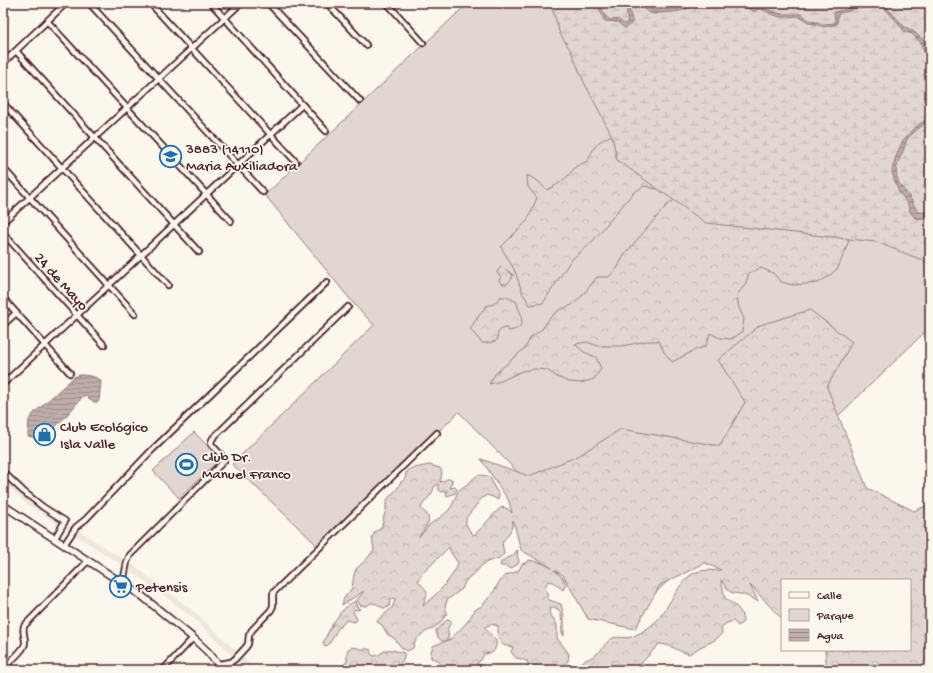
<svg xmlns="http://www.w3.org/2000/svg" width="933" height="673" viewBox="0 0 933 673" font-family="'Gochi Hand',sans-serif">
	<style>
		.built { fill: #eee7de }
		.green { fill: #e2d7d0; stroke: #967b7e }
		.forest { fill: url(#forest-crowns); stroke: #967b7e; fill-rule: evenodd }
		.wetland { fill: url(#wetland-marsh); stroke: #967b7e }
		.water { fill: url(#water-rules); stroke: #907477 }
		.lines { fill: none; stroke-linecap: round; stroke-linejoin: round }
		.street-casing { stroke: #4a1f2b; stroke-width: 8 }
		.secondary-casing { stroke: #4a1f2b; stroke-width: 9 }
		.street { stroke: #fbf7ec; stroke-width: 4.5 }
		.secondary { stroke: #fbf7ec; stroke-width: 6 }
		.labels { text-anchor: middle; stroke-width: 3.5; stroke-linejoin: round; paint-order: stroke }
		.poi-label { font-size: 15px; fill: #4a1f2b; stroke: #fbf7ec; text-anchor: start }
		.street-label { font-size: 15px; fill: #4a1f2b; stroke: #fbf7ec }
	</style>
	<defs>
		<pattern id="forest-crowns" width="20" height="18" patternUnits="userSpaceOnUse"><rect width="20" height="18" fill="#e2d7d0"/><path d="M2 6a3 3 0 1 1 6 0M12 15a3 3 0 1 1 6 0" fill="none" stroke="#c3b8b3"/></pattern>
		<pattern id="wetland-marsh" width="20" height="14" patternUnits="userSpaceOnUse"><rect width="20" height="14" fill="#e2d7d0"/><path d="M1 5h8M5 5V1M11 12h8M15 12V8" fill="none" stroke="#c3b8b3"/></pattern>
		<pattern id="water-rules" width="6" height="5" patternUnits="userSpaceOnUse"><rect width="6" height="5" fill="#bfadaa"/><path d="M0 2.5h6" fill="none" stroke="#9d8c8b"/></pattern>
	</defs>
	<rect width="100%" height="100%" fill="#fbf7ec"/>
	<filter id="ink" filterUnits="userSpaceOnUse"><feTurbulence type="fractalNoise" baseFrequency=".025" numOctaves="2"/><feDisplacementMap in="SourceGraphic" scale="8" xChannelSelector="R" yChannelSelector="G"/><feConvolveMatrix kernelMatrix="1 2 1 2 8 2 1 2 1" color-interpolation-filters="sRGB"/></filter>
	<g filter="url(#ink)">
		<polygon class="built" points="3,474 31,500 133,565 196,613 227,642 256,670 247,670 193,618 130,570 28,505 3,482"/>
		<g class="green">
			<polygon points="468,3 596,3 930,220 930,327 645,603 459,412 439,431 437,430 319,547 232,464 374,325 354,304 265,195"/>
			<polygon points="194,432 220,459 179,498 153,471"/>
		</g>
		<g class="forest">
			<path d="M612 135 670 186 657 189 644 186 633 193 591 243 571 260 543 303 530 305 523 294 514 269 501 247 527 221 537 198 528 187 527 175 538 181 547 190 558 184 568 176 576 166 588 161C594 146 596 142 612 135Z"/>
			<polygon points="678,198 851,231 848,243 838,268 829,276 818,283 793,285 781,282 773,273 761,268 749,273 745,285 737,295 739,308 744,319 742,332 732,339 720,338 710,333 706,346 695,350 672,362 664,352 659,341 647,341 622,346 598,346 587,342 575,344 584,352 596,357 601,369 594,379 581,383 569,382 557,377 547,370 535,369 522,371 501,381 489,384 496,373 525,348 531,337 542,329 550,318 559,310 572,305 581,297 597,277 609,277 618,267 624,255 667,205"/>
			<polygon points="501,267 504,268 513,275 512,278 507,284 503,284 499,281 501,276 497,273 497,272"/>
			<path d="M500 297H507L517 302 518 307 521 314 522 324C518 329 514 330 509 331L505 328C499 329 496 334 498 339 494 343 487 343 482 343L471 330V327L486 306 494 304Z"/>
			<path d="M810 310 852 342 827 387 867 488 914 511 930 504V652L919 670H827L825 650H910V580H782V619L750 585 758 601C752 599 747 595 740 594 736 593 732 594 728 590 726 588 724 583 721 580L725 598C735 606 742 608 743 622L738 626 733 621 727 623 721 627 722 633C716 641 709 643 700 647 697 649 693 652 689 654 679 652 670 644 659 644L635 670H574C580 660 590 660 598 653 604 648 606 641 613 638 619 636 626 639 631 637 636 636 648 628 652 625 669 612 677 579 697 572 705 569 713 571 721 570L705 563 660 585 635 629 588 619 563 575 554 570 563 578 566 584 563 590 553 582 548 581 545 587 549 600 561 604 564 616V636L562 633 561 612 556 608H550L549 614 554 619 557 625V638L569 654 568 661 558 670H527L528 669V662L522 659 516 658 511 652 513 647C497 646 498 639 498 626L491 624 485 627C490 638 503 639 492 653L484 654 481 660 476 664 482 665 481 670H438L441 665 438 660 431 658V652L433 646 451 639 469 620 472 614 476 609 482 606 494 591 501 579 506 575 513 573 519 570 522 564 528 562 529 560 542 563 552 568 521 550 513 520C513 529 508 535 502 542L504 554 499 558 487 562 481 566 477 571 467 579 464 584 462 589 447 600 445 607 447 613C445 616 442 621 439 624 428 633 417 632 413 648L407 651 402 648 394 638 388 635 382 625 377 622C382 612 394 613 395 598L390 600 389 607 383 608 377 604 371 603 366 606 360 605 357 600 364 591 342 605 344 598 352 588 354 575 356 569 366 560 374 550 372 537 375 532 381 528 383 522 384 516 386 510V503L389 497 397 489 400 483 405 479 406 473 410 469 429 465 440 468 442 473 440 482 444 481 447 479H452V481L450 488 455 487 457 489 455 493 448 496 446 495 447 491 441 492C438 490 438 488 438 484L434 487C432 498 424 498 421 509 436 519 425 526 419 537 423 533 426 529 429 525 436 520 443 516 449 510 453 505 455 499 457 493 459 489 463 487 466 485 476 478 475 472 490 477L495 489 499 494 498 500 493 497 487 495 482 498 466 518V524L469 530 474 535C484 527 491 515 502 507L508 509 512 513 509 501 481 459 529 476 578 456 621 429 720 446 745 402 718 360 760 325ZM449 547 451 553 458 563C453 579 435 596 423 606 428 590 430 594 418 581L421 575Z"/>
			<polygon points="517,550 518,551 517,556 519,560 518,564 510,569 506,566 501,566 500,565 501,562 505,559 513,556"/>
			<path d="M355 601 357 607 360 609 357 610 355 609 353 611 357 620 355 622 346 620C344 625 339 626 337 630 334 635 332 641 328 645L325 646 323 643C330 628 339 609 355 601Z"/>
			<path d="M449 619 452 622C451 624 449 625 448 627 447 631 450 634 448 638 443 646 435 636 436 630 441 627 443 622 449 619Z"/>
			<path d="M354 647 361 649H368L371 650 370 651 371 654 374 656C379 656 382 652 386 650 390 649 400 652 404 653 405 660 399 666 395 670H343L342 668 347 661V652L348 649Z"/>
		</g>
		<polygon class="wetland" points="550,3 930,3 930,263 876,242 706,223 617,160 612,136 584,82 571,51 559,32 557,23"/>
		<g class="water">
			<path d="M598 3H601C602 10 604 16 610 20 623 18 617 21 625 24L627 23C628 20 627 18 627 15 626 11 627 8 629 4 634 3 643 2 647 5 649 7 650 9 652 10H655L677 8 692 3H731L741 5 754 8 759 7 763 8 781 14H800L803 15 808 20 824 24 835 23V19L834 13 838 11 845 10 850 7 860 5 862 3H873L863 8H854L850 11 840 13 838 15 837 24 823 27 816 24 810 23 798 16 790 17H780L771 14 763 10 759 9 754 11 747 8 728 6 710 7 704 4 695 5 680 11H676L673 12 658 13 655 14 650 13 643 7 633 6 630 7C628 13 633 17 632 23 624 30 625 29 618 22L605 21 599 9Z"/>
			<polygon points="883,3 885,3 886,6 888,9 905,27 913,31 923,40 927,50 930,54 930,58 924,52 920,42 912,34 904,31 899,24 883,7"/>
			<path d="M930 113C930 115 931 117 930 119 929 121 912 133 909 137 905 141 905 147 903 151 901 156 898 161 897 166 896 169 896 174 897 178 899 188 910 193 913 204 916 212 922 214 930 211V219H920L915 218 910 212 908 205 903 197 899 193 892 172 895 159 902 142 912 130 924 121Z"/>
			<path d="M80 375C86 375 96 376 101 381L99 400 98 402H94L86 396H83C72 409 47 444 28 436V434L29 420 34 413 74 377Z"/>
		</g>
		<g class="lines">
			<defs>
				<g id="street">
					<polyline points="89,3 263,192"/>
					<polyline points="150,3 296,162"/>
					<polyline points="211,3 326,131"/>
					<polyline points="268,3 360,101"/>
					<polyline points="327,3 366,45"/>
					<polyline points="387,3 423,43"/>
					<polyline points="47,21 231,221"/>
					<polyline points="16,51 199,252"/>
					<polyline points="3,63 66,3"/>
					<polyline points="3,103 168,285"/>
					<polyline points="3,168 135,314"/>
					<polyline points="3,222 241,3"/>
					<polyline points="3,233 104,345"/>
					<polyline points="3,298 70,373"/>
					<polyline points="3,325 16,313"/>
					<polyline points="3,384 302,105"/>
					<polyline points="3,472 23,491 43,507 65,521 55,538"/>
					<polyline points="64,545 76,527 86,519 151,451 327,282"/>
					<polyline points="123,583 127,562 130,555 224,461 221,455 211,444 211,442 213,438 348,307"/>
					<polyline points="219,664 231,662 235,659 246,647 248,644 249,635 252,630 271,610 273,606 273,594 274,592 437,433"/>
					<path d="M3 669C8 663 26 649 25 642 25 636 22 632 24 626L88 561"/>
					<polyline points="163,670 193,638"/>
				</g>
				<polyline id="secondary" points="3,505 142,596 192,637 208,652 223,670"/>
			</defs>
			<use href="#street" class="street-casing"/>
			<use href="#secondary" class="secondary-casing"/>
			<use href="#street" class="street"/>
			<use href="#secondary" class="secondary"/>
		</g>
	</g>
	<defs>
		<symbol id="school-ring" viewBox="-11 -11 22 22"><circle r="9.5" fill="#fbf7ec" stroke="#1f6fb2" stroke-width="1.5"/><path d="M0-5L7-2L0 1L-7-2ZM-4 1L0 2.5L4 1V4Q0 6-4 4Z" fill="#1f6fb2"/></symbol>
		<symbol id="shop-ring" viewBox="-11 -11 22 22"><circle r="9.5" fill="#fbf7ec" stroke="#1f6fb2" stroke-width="1.5"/><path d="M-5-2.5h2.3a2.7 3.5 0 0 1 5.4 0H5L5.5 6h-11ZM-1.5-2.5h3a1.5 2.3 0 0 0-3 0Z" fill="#1f6fb2"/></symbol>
		<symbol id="stadium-ring" viewBox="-11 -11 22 22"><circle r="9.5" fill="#fbf7ec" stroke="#1f6fb2" stroke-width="1.5"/><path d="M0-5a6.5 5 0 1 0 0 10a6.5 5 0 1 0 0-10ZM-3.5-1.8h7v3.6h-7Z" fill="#1f6fb2"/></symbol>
		<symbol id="supermarket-ring" viewBox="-11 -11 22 22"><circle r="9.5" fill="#fbf7ec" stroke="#1f6fb2" stroke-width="1.5"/><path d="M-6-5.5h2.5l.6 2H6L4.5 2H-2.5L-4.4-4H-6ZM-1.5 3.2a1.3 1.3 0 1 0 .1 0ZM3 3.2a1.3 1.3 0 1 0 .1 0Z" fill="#1f6fb2"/></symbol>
	</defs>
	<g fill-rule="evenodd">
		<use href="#school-ring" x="158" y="144" width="25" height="25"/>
		<use href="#shop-ring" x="32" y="422" width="25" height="25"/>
		<use href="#stadium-ring" x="174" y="452" width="25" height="25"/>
		<use href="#supermarket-ring" x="108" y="574" width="25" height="25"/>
	</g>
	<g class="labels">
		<g class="poi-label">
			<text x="186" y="153">3883 (14110)<tspan x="186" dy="17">Maria Auxiliadora</tspan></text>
			<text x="60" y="431">Club Ecológico<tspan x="60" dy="17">Isla Valle</tspan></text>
			<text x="202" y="461">Club Dr.<tspan x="202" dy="17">Manuel Franco</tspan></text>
			<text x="136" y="591">Petensis</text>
		</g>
		<g class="street-label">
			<text transform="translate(62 281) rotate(48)" y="5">24 de Mayo</text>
		</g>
	</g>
	<rect width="933" height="673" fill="none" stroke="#fbf7ec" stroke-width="16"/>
	<rect x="8" y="8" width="917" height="657" fill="none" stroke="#4a1f2b" stroke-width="1.5" filter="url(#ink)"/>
	<rect x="781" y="579" width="130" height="72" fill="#fbf7ec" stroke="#b4a19f"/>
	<rect x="789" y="592" width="20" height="6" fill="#fbf7ec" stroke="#b4a19f"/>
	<text x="817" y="599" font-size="12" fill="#4a1f2b">Calle</text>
	<rect x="789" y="609" width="20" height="12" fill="#e2d7d0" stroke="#b4a19f"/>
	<text x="817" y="619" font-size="12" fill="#4a1f2b">Parque</text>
	<rect x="789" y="629" width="20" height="12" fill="url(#water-rules)" stroke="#b4a19f"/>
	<text x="817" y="639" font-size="12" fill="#4a1f2b">Agua</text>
</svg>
